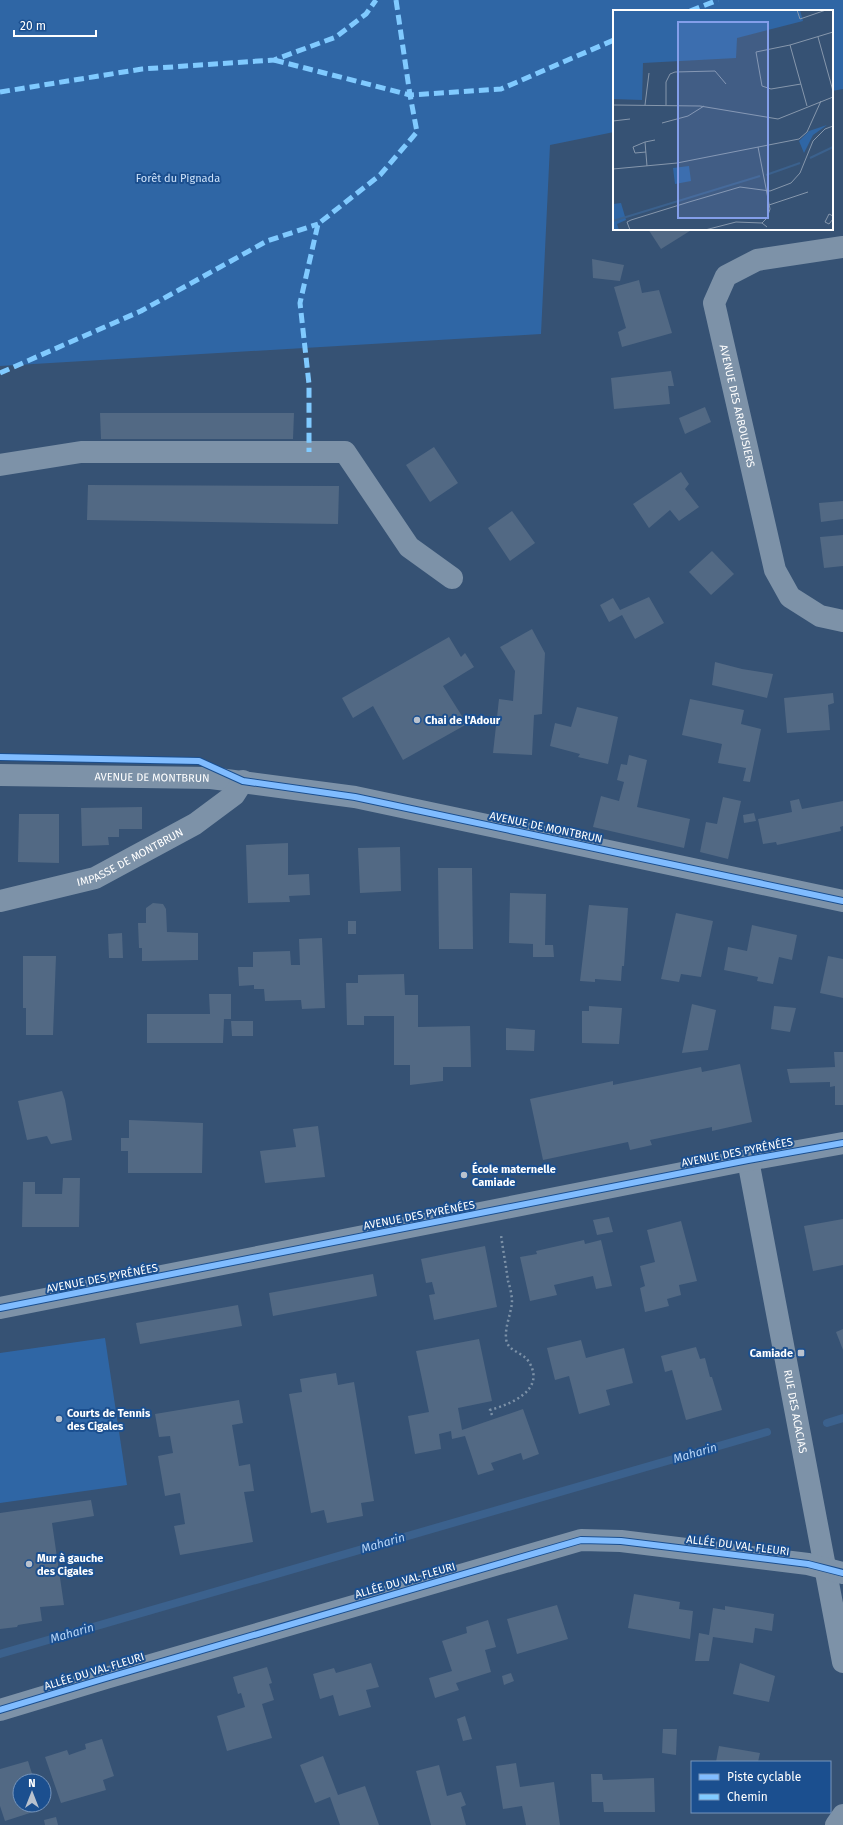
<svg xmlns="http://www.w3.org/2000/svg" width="843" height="1825" viewBox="0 0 843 1825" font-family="'Fira Sans',sans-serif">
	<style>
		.green { fill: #2f66a5 }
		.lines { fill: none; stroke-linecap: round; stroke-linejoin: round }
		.stream { stroke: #3b618d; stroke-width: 8 }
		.building { fill: #526984 }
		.path { stroke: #7d92a8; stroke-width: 2.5; stroke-dasharray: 2 3; stroke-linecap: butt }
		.minor { stroke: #7d92a8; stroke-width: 22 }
		.quiet { stroke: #80caff; stroke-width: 5; stroke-dasharray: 10 5; stroke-linecap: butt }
		.cycleway-casing { stroke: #1b4f8f; stroke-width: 8 }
		.cycleway { stroke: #80bcff; stroke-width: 6 }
		.poi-dot { fill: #b9c2ce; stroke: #1b4f8f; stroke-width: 1.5 }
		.labels { text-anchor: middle; stroke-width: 4; stroke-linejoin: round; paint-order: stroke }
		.park-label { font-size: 11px; fill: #cfe3fa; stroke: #1b4f8f }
		.street-label { font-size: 11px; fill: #fff; stroke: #1b4f8f }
		.poi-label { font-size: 11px; font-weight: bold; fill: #fff; stroke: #1b4f8f; text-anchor: start }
		.water-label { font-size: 12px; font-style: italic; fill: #b5d3f5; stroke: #1b4f8f }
		.inset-river { fill: none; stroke: #3b618d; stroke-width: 2 }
		.inset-road { fill: none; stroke: #8697ac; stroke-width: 1 }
		.view { fill: #839eea; fill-opacity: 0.15; stroke: #839eea; stroke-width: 2 }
		.inset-edge { fill: none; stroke: #fff; stroke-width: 2 }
	</style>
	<rect width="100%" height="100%" fill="#365274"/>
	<g class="green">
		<polygon points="0,0 843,0 843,89 832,91 832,11 614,11 614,132 550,145 541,334 0,366"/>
		<polygon points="105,1338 127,1485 0,1503 0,1353"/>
	</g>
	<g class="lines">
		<g class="stream">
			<polyline points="827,1423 843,1418"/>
			<polyline points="0,1654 767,1432"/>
		</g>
	</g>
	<g class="building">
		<polygon points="648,229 693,229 661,249"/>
		<polygon points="592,259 624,265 620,281 593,278"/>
		<polygon points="639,280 642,293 659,290 672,333 622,347 618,332 626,328 614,287"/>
		<polygon points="671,371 674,386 668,386 670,404 614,409 611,378"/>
		<polygon points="705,407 711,422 685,434 679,418"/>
		<polygon points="100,413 294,413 293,439 101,439"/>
		<polygon points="434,447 458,483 430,502 406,465"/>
		<polygon points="681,472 689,484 685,489 699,507 679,521 670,510 649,528 633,504"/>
		<polygon points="88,485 339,486 338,524 87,520"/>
		<polygon points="843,501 843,519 821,522 819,503"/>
		<polygon points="512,511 535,543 510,561 488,528"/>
		<polygon points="843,535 843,566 824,568 820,537"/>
		<polygon points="712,551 734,574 711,595 689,572"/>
		<polygon points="649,597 664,623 635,639 622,615 609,622 600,605 613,598 620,610"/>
		<polygon points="532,629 545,653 542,714 534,715 532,755 493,753 499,699 513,701 515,671 500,647"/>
		<polygon points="449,637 461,657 465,653 474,667 443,686 467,724 403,760 373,706 353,718 342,698"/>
		<polygon points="715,662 742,669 773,674 767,698 712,685"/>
		<polygon points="833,693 834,703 828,705 830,730 787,733 784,698"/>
		<polygon points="690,699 744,710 741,724 761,729 750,782 743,781 746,768 718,763 722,744 682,735"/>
		<polygon points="577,707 618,717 608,764 578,757 580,754 550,746 555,723 571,727"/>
		<polygon points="629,755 647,760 637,807 690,819 684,848 593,827 601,796 619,801 624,782 617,780 621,764 627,765"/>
		<polygon points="723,797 741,801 728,859 700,852 706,822 717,824"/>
		<polygon points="799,799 802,809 843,801 843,826 840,827 841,831 777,845 776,842 763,844 758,819 792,812 790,801"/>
		<polygon points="142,807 142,829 119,829 119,837 108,837 109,845 82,846 81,808"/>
		<polygon points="754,813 756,821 744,823 743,815"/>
		<polygon points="19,814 59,814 59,863 18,862"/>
		<polygon points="288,843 288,875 309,874 310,895 289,896 290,902 248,903 246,845"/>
		<polygon points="400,847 401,891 360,893 358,848"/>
		<polygon points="438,868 472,868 473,949 439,949"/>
		<polygon points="510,893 546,894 545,945 553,945 554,957 533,957 533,944 509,943"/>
		<polygon points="153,903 163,904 166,909 167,932 198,933 198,960 142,961 142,948 139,948 138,923 146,923 146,908"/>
		<polygon points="589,905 628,908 624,966 622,966 621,981 595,979 595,982 580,981"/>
		<polygon points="676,913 713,921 701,977 681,974 679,982 661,979"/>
		<rect x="348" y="921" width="8" height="13"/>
		<polygon points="752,925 797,935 792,960 779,957 773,984 757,981 758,977 724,970 728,947 747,951"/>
		<polygon points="122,933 123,958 109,958 108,934"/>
		<polygon points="322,938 325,1008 302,1009 301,1000 265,1001 264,989 254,989 254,985 239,986 238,967 253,967 253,952 290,951 291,965 300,965 299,939"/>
		<polygon points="23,956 56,956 53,1035 26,1035 26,1008 23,1008"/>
		<polygon points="828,956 843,959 843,998 820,993"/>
		<polygon points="404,974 405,995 418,995 418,1027 470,1026 471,1067 443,1067 443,1081 410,1085 410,1065 394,1065 394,1016 364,1016 364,1025 347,1025 346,983 358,983 358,975"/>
		<polygon points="209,994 231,994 231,1019 224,1019 223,1043 147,1043 147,1014 210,1014"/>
		<polygon points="692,1004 716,1010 708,1050 682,1053"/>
		<polygon points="589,1006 622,1008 619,1044 582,1043 582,1011 589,1011"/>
		<polygon points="774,1006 796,1008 790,1032 771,1029"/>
		<polygon points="231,1021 253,1021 253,1036 232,1036"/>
		<polygon points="506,1028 535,1030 534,1051 506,1050"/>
		<polygon points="834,1052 843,1052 843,1105 835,1105 835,1086 830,1087 830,1082 790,1083 787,1069 835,1067"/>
		<polygon points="740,1064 752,1122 712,1131 712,1127 650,1140 652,1145 630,1150 628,1142 543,1160 530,1099 613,1081 613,1085 701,1067 702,1072"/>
		<polygon points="62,1091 65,1100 72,1140 51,1144 47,1136 27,1140 18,1101"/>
		<polygon points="129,1120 203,1123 202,1173 128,1173 128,1151 121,1151 121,1138 129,1138"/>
		<polygon points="318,1126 325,1177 265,1183 260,1151 296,1147 293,1129"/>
		<polygon points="63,1178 80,1178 79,1227 22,1227 23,1182 35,1182 35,1194 62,1194"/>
		<polygon points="609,1217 613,1232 597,1235 593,1220"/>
		<polygon points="843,1219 843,1265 813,1271 804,1226"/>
		<polygon points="681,1221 697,1281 679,1285 681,1295 667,1299 669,1306 645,1312 640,1288 645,1286 640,1266 655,1262 647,1230"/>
		<polygon points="584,1240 585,1244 601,1240 612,1286 596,1289 593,1276 554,1285 557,1295 530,1301 520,1257 537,1254 536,1251"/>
		<polygon points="485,1246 497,1307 434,1320 429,1295 435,1294 432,1282 426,1283 421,1259"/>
		<polygon points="373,1274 377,1296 273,1316 269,1293"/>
		<polygon points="238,1305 242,1326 140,1344 136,1323"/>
		<polygon points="843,1329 843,1350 836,1332"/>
		<polygon points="479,1339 492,1401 458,1408 462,1430 523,1409 539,1454 523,1460 521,1453 491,1463 494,1470 478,1475 465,1436 452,1439 451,1431 439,1434 441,1449 415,1454 408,1416 429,1412 416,1351"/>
		<polygon points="581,1340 586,1358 624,1348 633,1383 606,1390 610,1405 579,1414 569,1376 555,1380 547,1348"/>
		<polygon points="696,1347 700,1359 705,1358 710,1377 712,1377 722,1410 686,1420 672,1370 665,1372 661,1356"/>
		<polygon points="336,1373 338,1385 354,1382 374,1501 361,1503 363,1516 327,1523 324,1510 311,1513 289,1394 302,1392 300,1379"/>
		<polygon points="239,1400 243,1423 232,1425 239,1466 250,1464 254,1491 244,1492 253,1542 180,1555 174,1526 185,1524 180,1493 165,1496 158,1456 173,1453 170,1436 159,1437 155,1414"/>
		<polygon points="91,1500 94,1516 52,1523 64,1605 40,1607 42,1621 18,1625 17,1627 0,1629 0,1513"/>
		<polygon points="634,1594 680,1602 679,1609 693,1611 690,1639 628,1628"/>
		<polygon points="557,1605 568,1639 517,1654 507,1619"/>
		<polygon points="725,1606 774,1614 772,1631 755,1628 753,1643 713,1637 709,1661 695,1661 699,1633 709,1635 713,1608 725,1610"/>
		<polygon points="488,1620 496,1647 485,1650 491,1672 456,1683 459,1690 435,1698 429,1678 452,1671 442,1641 467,1633 466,1627"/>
		<polygon points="371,1663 379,1687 366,1690 371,1707 339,1716 333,1695 320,1699 313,1674 334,1668 336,1673"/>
		<polygon points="740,1663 775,1676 769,1702 733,1694"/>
		<polygon points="267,1667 272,1683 269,1684 274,1700 262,1704 272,1738 227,1751 217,1716 245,1707 241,1693 238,1694 233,1677"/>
		<polygon points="511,1673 514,1681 504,1685 502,1676"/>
		<polygon points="465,1716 472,1739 463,1741 457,1719"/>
		<polygon points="663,1729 677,1729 676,1755 662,1753"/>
		<polygon points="102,1739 114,1776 103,1780 106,1790 61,1803 45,1757 67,1750 69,1755 86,1749 85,1744"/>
		<polygon points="719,1746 760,1753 758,1762 716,1762"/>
		<polygon points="323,1756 338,1795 365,1786 379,1825 340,1825 330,1797 315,1803 300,1765"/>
		<polygon points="28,1761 34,1780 20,1781 20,1805 31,1805 33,1812 5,1821 0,1806 0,1769"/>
		<polygon points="516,1763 520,1787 554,1782 560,1825 526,1825 522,1806 503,1809 496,1766"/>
		<polygon points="439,1765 447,1796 461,1792 466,1805 461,1807 466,1825 431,1825 416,1771"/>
		<polygon points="591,1774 602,1774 603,1780 654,1778 655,1812 604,1812 603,1802 592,1802"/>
		<polygon points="56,1817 58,1825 45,1825 44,1820"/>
	</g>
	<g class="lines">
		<path class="path" d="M492 1415 490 1410C511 1404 546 1390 529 1362 522 1351 507 1352 506 1338 505 1326 511 1314 512 1302 512 1295 510 1287 508 1281 506 1266 503 1250 501 1235"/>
		<g class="minor">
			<path id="s1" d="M843 247 757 260 726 276 714 303 775 570 790 597 820 616 843 621"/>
			<polyline points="0,465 81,452 345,452 409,547 452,578"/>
			<path id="s2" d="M0 775 211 778 355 797 843 901"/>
			<path id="s3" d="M0 901 95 878 195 824 234 795 243 781"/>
			<path id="s4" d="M748 1160 843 1662"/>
			<polyline points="0,1308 748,1160 843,1143"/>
			<polyline points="0,1710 106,1678 581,1540 621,1541 808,1564 843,1573"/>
			<polyline points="836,1825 843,1815"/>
		</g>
		<g class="quiet">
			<polyline points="396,0 410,95 501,89 614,40"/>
			<polyline points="690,11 718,0"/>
			<polyline points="274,60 410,95 417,132 380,175 318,224 300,303 309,384 309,452"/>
			<polyline points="0,92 142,69 274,60 336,37 366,14 376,0"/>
			<polyline points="0,373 141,311 267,241 318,224"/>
		</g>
		<defs>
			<g id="cycleway">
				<polyline points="0,757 199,761 243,781 355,797 843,901"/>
				<polyline points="0,1308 748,1160 843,1143"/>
				<polyline points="0,1710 106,1678 581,1540 621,1541 808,1564 843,1573"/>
			</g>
		</defs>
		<use href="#cycleway" class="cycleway-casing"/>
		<use href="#cycleway" class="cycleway"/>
	</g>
	<g class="poi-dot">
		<circle cx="417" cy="720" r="4"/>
		<circle cx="464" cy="1175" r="4"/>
		<rect x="797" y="1349" width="8" height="8" rx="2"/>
		<circle cx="59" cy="1419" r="4"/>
		<circle cx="29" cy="1564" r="4"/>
	</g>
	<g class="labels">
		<g class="park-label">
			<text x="178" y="182">Forêt du Pignada</text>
		</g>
		<g class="street-label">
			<text dy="4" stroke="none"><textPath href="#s1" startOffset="257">AVENUE DES ARBOUSIERS</textPath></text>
			<text dy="4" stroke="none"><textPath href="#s2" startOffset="152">AVENUE DE MONTBRUN</textPath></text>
			<text transform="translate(546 827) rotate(12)" y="4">AVENUE DE MONTBRUN</text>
			<text dy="4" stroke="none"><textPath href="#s3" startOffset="138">IMPASSE DE MONTBRUN</textPath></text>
			<text transform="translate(737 1152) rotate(-11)" y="4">AVENUE DES PYRÉNÉES</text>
			<text transform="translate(419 1215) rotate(-11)" y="4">AVENUE DES PYRÉNÉES</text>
			<text transform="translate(102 1278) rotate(-11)" y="4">AVENUE DES PYRÉNÉES</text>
			<text dy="4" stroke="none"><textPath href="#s4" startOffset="256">RUE DES ACACIAS</textPath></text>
			<text transform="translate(738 1545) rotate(7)" y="4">ALLÉE DU VAL FLEURI</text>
			<text transform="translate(405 1580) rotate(-16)" y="4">ALLÉE DU VAL FLEURI</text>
			<text transform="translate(94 1671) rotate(-17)" y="4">ALLÉE DU VAL FLEURI</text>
		</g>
		<g class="poi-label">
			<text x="425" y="724">Chai de l'Adour</text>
			<text x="472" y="1173">École maternelle<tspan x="472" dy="13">Camiade</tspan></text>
			<text x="793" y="1357" text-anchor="end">Camiade</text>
			<text x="67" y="1417">Courts de Tennis<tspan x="67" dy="13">des Cigales</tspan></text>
			<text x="37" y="1562">Mur à gauche<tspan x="37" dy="13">des Cigales</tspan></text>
		</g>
		<g class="water-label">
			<text transform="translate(695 1453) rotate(-16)" y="4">Maharin</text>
			<text transform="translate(383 1543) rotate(-16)" y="4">Maharin</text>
			<text transform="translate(72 1633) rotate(-16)" y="4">Maharin</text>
		</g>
	</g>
	<g transform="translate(613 10)">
		<rect width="220" height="220" fill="#365274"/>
		<path d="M0 0H187L190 11 124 28 123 48 30 53 29 90 0 89ZM214 115 200 125 191 143 186 131 196 121ZM76 156 78 171 62 174 60 158ZM8 193 13 210 4 214 6 220H0V194Z" fill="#2f66a5"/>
		<path class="inset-river" d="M197 148 220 137M153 165 187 153M0 211 147 166"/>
		<path class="inset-road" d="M184 0 187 9 213 0M205 27 220 81M177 35 194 96M188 74 158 79 149 76 143 42 177 35 220 22M0 95 87 96 165 109 220 87M32 95 36 63M53 95V72L57 64 62 62 102 61 113 74M0 111 17 109M49 113 75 106 91 96M32 132 20 137 22 143 33 142M145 137 157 199 154 208M34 156 32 132 42 130M0 159 64 153 186 129 194 122 208 91M156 195 195 182M220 206 216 204 212 212 216 214 220 209M154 208 149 213 154 217M17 220 14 212 18 210 76 192 127 177 157 181 178 173 187 163 200 131 212 119 220 116M92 220 123 212 149 213"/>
		<path class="view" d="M65 12H155V208H65Z"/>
		<rect width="220" height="220" class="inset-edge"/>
	</g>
	<rect x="691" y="1761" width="140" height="52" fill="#1b4f8f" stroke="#7695bc"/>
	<rect x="699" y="1774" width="20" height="6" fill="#80bcff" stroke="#7695bc"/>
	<text x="727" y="1781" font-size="12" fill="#ffffff">Piste cyclable</text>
	<rect x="699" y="1794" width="20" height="6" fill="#80caff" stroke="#7695bc"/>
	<text x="727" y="1801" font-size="12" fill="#ffffff">Chemin</text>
	<g transform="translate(32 1793)"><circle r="19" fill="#1b4f8f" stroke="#7695bc"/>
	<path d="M0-3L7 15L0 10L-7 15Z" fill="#b9c2ce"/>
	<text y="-6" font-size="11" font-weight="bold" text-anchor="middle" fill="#ffffff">N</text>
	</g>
	<path d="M14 30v6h82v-6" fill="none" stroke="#ffffff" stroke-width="2"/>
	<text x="20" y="30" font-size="12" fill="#ffffff" stroke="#1b4f8f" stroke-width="3" paint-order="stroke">20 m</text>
</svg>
